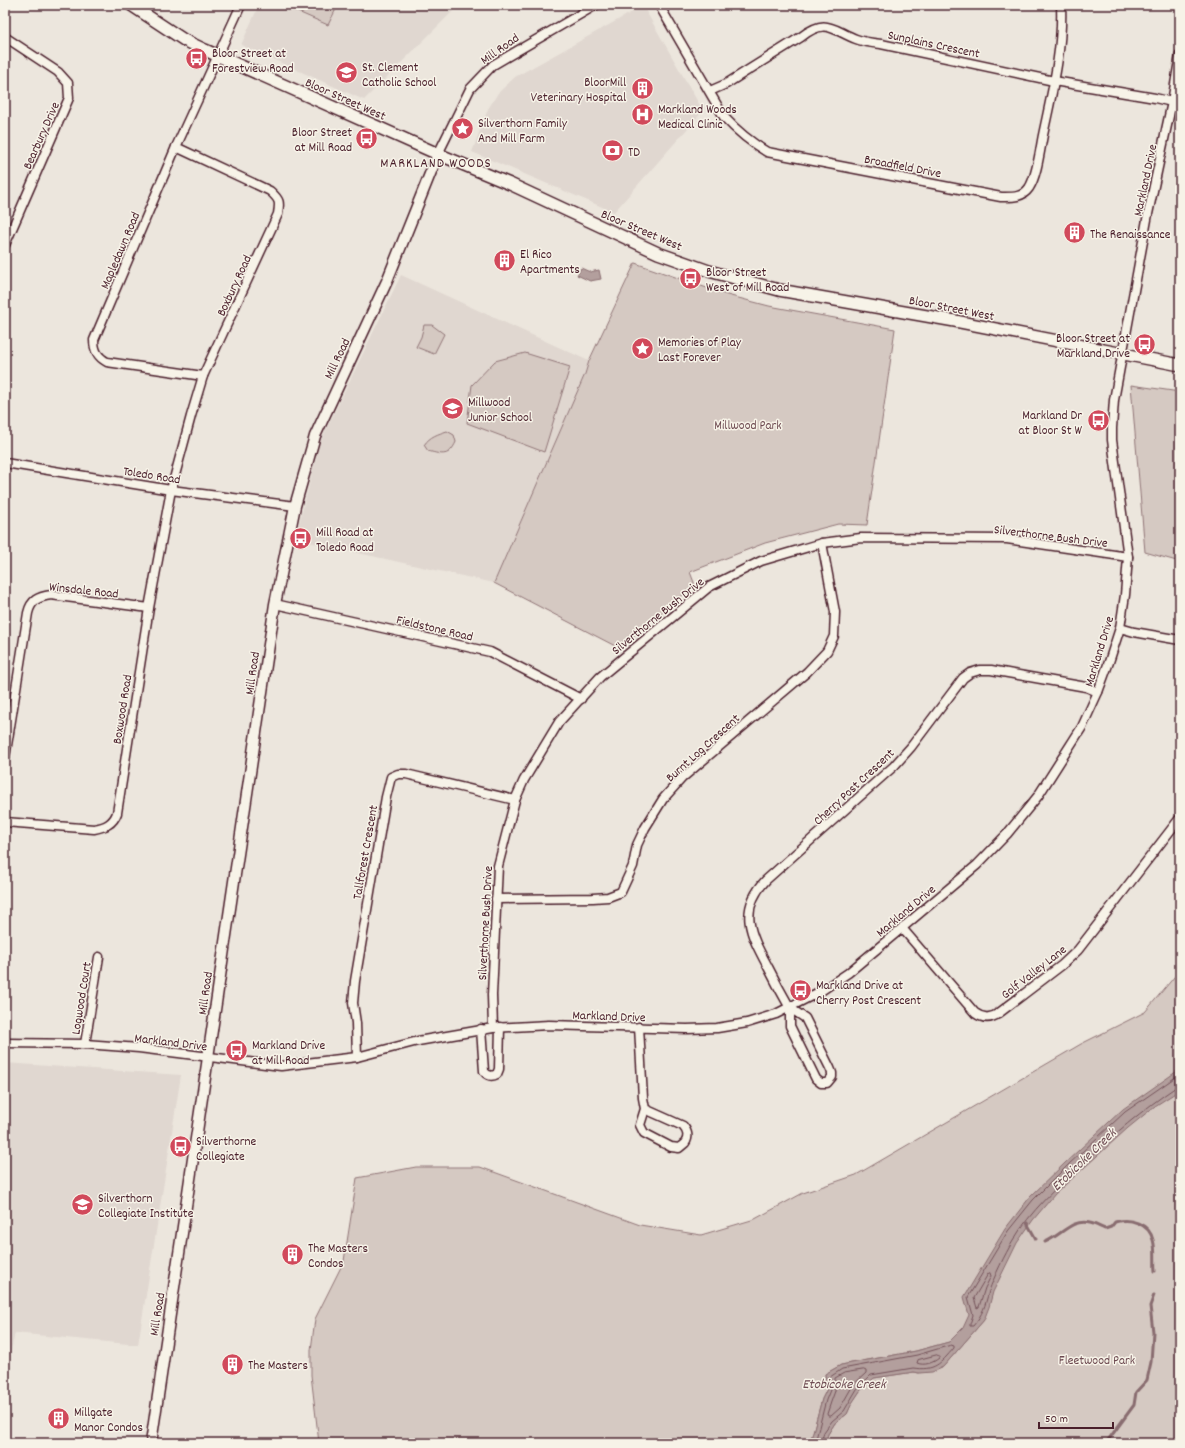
<svg xmlns="http://www.w3.org/2000/svg" width="1185" height="1448" viewBox="0 0 1185 1448" font-family="Dekko,sans-serif">
	<style>
		.built { fill: #e0d7d0 }
		.green { fill: #d5c9c2; stroke: #907476 }
		.water { fill: #b39f9d; stroke: #896c6f }
		.lines { fill: none; stroke-linecap: round; stroke-linejoin: round }
		.shore { stroke: #745259; stroke-width: 1 }
		.stream { stroke: #896c6f; stroke-width: 3 }
		.minor-casing { stroke: #4a1f2b; stroke-width: 11 }
		.tertiary-casing { stroke: #4a1f2b; stroke-width: 13 }
		.secondary-casing { stroke: #4a1f2b; stroke-width: 14 }
		.minor { stroke: #f7f3e8; stroke-width: 8 }
		.tertiary { stroke: #f7f3e8; stroke-width: 10 }
		.secondary { stroke: #f7f3e8; stroke-width: 11 }
		.labels { text-anchor: middle; stroke-width: 3; stroke-linejoin: round; paint-order: stroke }
		.street-label { font-size: 13px; fill: #4a1f2b; stroke: #f7f3e8 }
		.poi-label { font-size: 13px; fill: #4a1f2b; stroke: #f7f3e8; text-anchor: start }
		.park-label { font-size: 13px; fill: #6d4a51; stroke: #f7f3e8 }
		.neighbourhood-label { font-size: 14px; letter-spacing: 1px; fill: #4a1f2b; stroke: #f7f3e8 }
		.water-label { font-size: 14px; font-style: italic; fill: #6f4c53; stroke: #f7f3e8 }
	</style>
	<rect width="100%" height="100%" fill="#ece6dd"/>
	<filter id="ink" filterUnits="userSpaceOnUse"><feTurbulence type="fractalNoise" baseFrequency=".025" numOctaves="2"/><feDisplacementMap in="SourceGraphic" scale="8" xChannelSelector="R" yChannelSelector="G"/><feConvolveMatrix kernelMatrix="1 2 1 2 8 2 1 2 1" color-interpolation-filters="sRGB"/></filter>
	<g filter="url(#ink)">
		<g class="built">
			<polygon points="259,5 459,5 364,100 241,45"/>
			<polygon points="643,6 703,111 614,212 472,152 488,109 498,93 515,77"/>
			<polygon points="401,275 589,361 585,374 494,583 295,539 320,442"/>
			<polygon points="5,1063 181,1075 138,1345 15,1333 5,1377"/>
		</g>
		<g class="green">
			<polygon points="282,5 338,5 328,25"/>
			<polygon points="635,263 727,295 769,306 895,329 867,525 838,524 765,543 690,572 695,585 619,648 494,583 585,374 589,361"/>
			<polygon points="424,325 432,325 444,334 434,354 416,347 421,337"/>
			<polygon points="525,353 570,367 544,452 467,423 472,385 495,361"/>
			<polygon points="1131,385 1180,392 1180,562 1145,552"/>
			<path d="M447 431 454 435 456 442C449 457 443 455 428 451L424 445C430 436 438 434 447 431Z"/>
			<polygon points="1180,970 1180,1443 825,1443 828,1434 835,1423 847,1414 852,1403 860,1391 874,1378 914,1372 919,1373 943,1367 984,1320 964,1328 949,1342 916,1351 841,1365 825,1374 827,1389 822,1399 810,1443 319,1443 311,1375 311,1350 315,1319 344,1261 357,1178 416,1167 480,1167 640,1225 701,1235 755,1219 803,1193 856,1175 1081,1044 1145,1012"/>
		</g>
		<g class="water">
			<polygon points="581,268 590,272 599,270 601,279 590,281 577,275"/>
			<polygon points="1180,1069 1180,1090 1155,1106 1128,1128 1055,1194 1033,1220 1017,1243 993,1292 989,1307 984,1320 943,1367 932,1372 919,1373 914,1372 874,1378 860,1391 852,1403 847,1414 835,1423 828,1434 825,1443 810,1443 822,1399 827,1389 825,1374 841,1365 916,1351 949,1342 963,1328 969,1315 964,1297 1005,1229 1030,1197 1065,1163 1123,1109"/>
		</g>
		<g class="lines">
			<g class="shore">
				<path d="M1180 1074 1125 1112 1068 1165 1033 1200 1008 1231 968 1297 973 1315 970 1324V1326H973C983 1314 985 1306 989 1291 994 1277 1005 1254 1013 1241 1030 1211 1057 1187 1082 1164 1112 1136 1142 1110 1176 1087H1180"/>
				<polygon points="990,1273 991,1276 985,1288 979,1307 977,1308 974,1298 988,1274"/>
				<path d="M937 1355 939 1356V1358C933 1363 924 1366 917 1363L918 1360Z"/>
				<polygon points="864,1370 866,1371 866,1373 853,1385 840,1408 831,1416 828,1416 827,1414 831,1402 835,1391 835,1378 844,1373"/>
				<path d="M815 1443 826 1400 830 1390V1377L842 1369 917 1355 951 1345 954 1346V1348C940 1364 935 1371 913 1368L871 1375 857 1389 844 1411 832 1421 824 1432 821 1443"/>
			</g>
			<g class="stream">
				<polyline points="1027,1223 1036,1239"/>
				<path d="M1045 1242C1061 1236 1072 1218 1090 1223 1095 1224 1100 1227 1105 1229L1111 1227 1115 1222C1130 1218 1149 1223 1153 1240 1156 1248 1154 1263 1155 1271"/>
				<polyline points="1106,1443 1134,1405 1136,1392 1147,1380 1151,1362 1153,1332 1150,1306 1154,1295"/>
			</g>
			<defs>
				<g id="minor">
					<path d="M659 5 724 117C737 131 750 142 767 152L1001 197C1012 197 1022 198 1029 188 1037 176 1040 150 1043 135 1052 92 1063 49 1061 5"/>
					<polyline points="5,37 58,72 68,83 69,98 5,245"/>
					<path d="M710 91 726 84 801 37C826 18 831 29 856 39 863 42 872 43 881 44L1054 81 1155 98 1172 102"/>
					<polyline points="438,154 470,89 493,65 596,5"/>
					<path d="M203 376 107 362C98 357 94 351 94 340L176 147 241 5"/>
					<polyline points="5,463 171,490 295,506"/>
					<polyline points="275,604 490,652 581,699"/>
					<polyline points="1120,628 1134,632 1180,640"/>
					<path d="M5 758 28 613C31 600 38 597 51 595L149 608"/>
					<path d="M5 822 94 829C105 827 113 824 117 813L149 608 171 490 191 416 203 376 278 214C280 202 280 200 270 191L176 147"/>
					<polyline points="496,899 593,898 608,897 621,892 633,866 637,845 645,828 663,799 682,778 807,672 827,651 834,636 835,612 822,543"/>
					<path d="M902 928 975 1013C983 1019 991 1019 999 1013L1062 965 1078 950 1180 818"/>
					<path d="M790 1008C782 994 775 981 768 967 751 935 737 911 766 880L894 766 911 747 963 678 970 673 980 670H991L1086 687 1098 692"/>
					<polygon points="790,1008 805,1018 830,1068 832,1073 832,1077 827,1083 821,1083 816,1079 790,1026"/>
					<path d="M639 1027 643 1098 645 1109 683 1126C688 1132 689 1137 685 1143L679 1148 671 1147 644 1133 640 1125 645 1109"/>
					<polyline points="493,1028 492,995 498,866 515,800 524,780 559,722 600,677 709,587 761,561 822,543 861,538 1007,539 1128,557"/>
					<path d="M481 1029 484 1071C487 1076 492 1077 497 1074L499 1069 500 1027"/>
					<polyline points="5,1043 85,1044 139,1048 281,1066 357,1057 418,1041 493,1028 549,1025 687,1029 717,1028 747,1023 776,1014 821,991 848,973 902,928 977,865 1007,834 1038,796 1082,727 1098,692 1109,662 1120,628 1125,595 1128,557 1112,440 1112,428 1114,400 1148,214 1172,102 1180,55"/>
					<polyline points="85,1044 99,957"/>
					<polyline points="357,1057 356,1023 353,1003 355,981 386,797 391,777 398,774 406,774 515,800"/>
				</g>
				<polyline id="tertiary" points="151,1443 275,604 295,506 315,436 387,281 438,154"/>
				<polyline id="secondary" points="131,5 184,40 205,50 438,154 510,184 658,253 709,271 779,290 955,321 1180,365"/>
			</defs>
			<use href="#minor" class="minor-casing"/>
			<use href="#tertiary" class="tertiary-casing"/>
			<use href="#secondary" class="secondary-casing"/>
			<use href="#minor" class="minor"/>
			<use href="#tertiary" class="tertiary"/>
			<use href="#secondary" class="secondary"/>
		</g>
	</g>
	<defs>
		<symbol id="bus-disc" viewBox="-11 -11 22 22"><circle r="9.5" fill="#d1495b" stroke="#f7f3e8"/><path d="M-5-6H5V4H4V6H2V4H-2V6H-4V4H-5ZM-3.5-4V0h7V-4ZM-3.5 1.2v1.5H-2V1.2ZM2 1.2v1.5H3.5V1.2Z" fill="#fff"/></symbol>
		<symbol id="school-disc" viewBox="-11 -11 22 22"><circle r="9.5" fill="#d1495b" stroke="#f7f3e8"/><path d="M0-5L7-2L0 1L-7-2ZM-4 1L0 2.5L4 1V4Q0 6-4 4Z" fill="#fff"/></symbol>
		<symbol id="building-disc" viewBox="-11 -11 22 22"><circle r="9.5" fill="#d1495b" stroke="#f7f3e8"/><path d="M-4-6H4V6H1V3H-1V6H-4ZM-2.5-4.3h1.7v1.8h-1.7ZM.8-4.3h1.7v1.8H.8ZM-2.5-1h1.7V.8h-1.7ZM.8-1h1.7V.8H.8Z" fill="#fff"/></symbol>
		<symbol id="hospital-disc" viewBox="-11 -11 22 22"><circle r="9.5" fill="#d1495b" stroke="#f7f3e8"/><path d="M-5-5h3v3.5h4V-5h3V5h-3V1.5h-4V5h-3Z" fill="#fff"/></symbol>
		<symbol id="sight-disc" viewBox="-11 -11 22 22"><circle r="9.5" fill="#d1495b" stroke="#f7f3e8"/><path d="M0-6L1.8-2.2L6-1.7L2.9 1.2L3.7 5.4L0 3.3L-3.7 5.4L-2.9 1.2L-6-1.7L-1.8-2.2Z" fill="#fff"/></symbol>
		<symbol id="bank-disc" viewBox="-11 -11 22 22"><circle r="9.5" fill="#d1495b" stroke="#f7f3e8"/><path d="M-6-4H6V4H-6ZM0-2.3a2.3 2.3 0 1 0 0 4.6a2.3 2.3 0 1 0 0-4.6Z" fill="#fff"/></symbol>
	</defs>
	<g fill-rule="evenodd">
		<use href="#bus-disc" x="184" y="46" width="25" height="25"/>
		<use href="#school-disc" x="334" y="60" width="25" height="25"/>
		<use href="#building-disc" x="630" y="76" width="25" height="25"/>
		<use href="#hospital-disc" x="630" y="102" width="25" height="25"/>
		<use href="#sight-disc" x="450" y="116" width="25" height="25"/>
		<use href="#bus-disc" x="354" y="126" width="25" height="25"/>
		<use href="#bank-disc" x="600" y="138" width="25" height="25"/>
		<use href="#building-disc" x="1062" y="220" width="25" height="25"/>
		<use href="#building-disc" x="492" y="248" width="25" height="25"/>
		<use href="#bus-disc" x="678" y="266" width="25" height="25"/>
		<use href="#bus-disc" x="1132" y="332" width="25" height="25"/>
		<use href="#sight-disc" x="630" y="336" width="25" height="25"/>
		<use href="#school-disc" x="440" y="396" width="25" height="25"/>
		<use href="#bus-disc" x="1086" y="408" width="25" height="25"/>
		<use href="#bus-disc" x="288" y="526" width="25" height="25"/>
		<use href="#bus-disc" x="788" y="978" width="25" height="25"/>
		<use href="#bus-disc" x="224" y="1038" width="25" height="25"/>
		<use href="#bus-disc" x="168" y="1134" width="25" height="25"/>
		<use href="#school-disc" x="70" y="1192" width="25" height="25"/>
		<use href="#building-disc" x="280" y="1242" width="25" height="25"/>
		<use href="#building-disc" x="220" y="1352" width="25" height="25"/>
		<use href="#building-disc" x="46" y="1406" width="25" height="25"/>
	</g>
	<g class="labels">
		<g class="street-label">
			<text transform="translate(934 43) rotate(12)" y="5">Sunplains Crescent</text>
			<text transform="translate(499 48) rotate(-35)" y="5">Mill Road</text>
			<text transform="translate(346 98) rotate(24)" y="5">Bloor Street West</text>
			<text transform="translate(40 135) rotate(-66)" y="5">Bearbury Drive</text>
			<text transform="translate(903 165) rotate(11)" y="5">Broadfield Drive</text>
			<text transform="translate(1144 180) rotate(-78)" y="5">Markland Drive</text>
			<text transform="translate(642 229) rotate(23)" y="5">Bloor Street West</text>
			<text transform="translate(119 250) rotate(-67)" y="5">Mapledawn Road</text>
			<text transform="translate(233 285) rotate(-65)" y="5">Boxbury Road</text>
			<text transform="translate(952 307) rotate(11)" y="5">Bloor Street West</text>
			<text transform="translate(336 358) rotate(-64)" y="5">Mill Road</text>
			<text transform="translate(152 474) rotate(9)" y="5">Toledo Road</text>
			<text transform="translate(1051 535) rotate(7)" y="5">Silverthorne Bush Drive</text>
			<text transform="translate(84 589) rotate(6)" y="5">Winsdale Road</text>
			<text transform="translate(657 615) rotate(-39)" y="5">Silverthorne Bush Drive</text>
			<text transform="translate(435 627) rotate(13)" y="5">Fieldstone Road</text>
			<text transform="translate(1098 651) rotate(-73)" y="5">Markland Drive</text>
			<text transform="translate(251 673) rotate(-82)" y="5">Mill Road</text>
			<text transform="translate(121 709) rotate(-81)" y="5">Boxwood Road</text>
			<text transform="translate(702 747) rotate(-42)" y="5">Burnt Log Crescent</text>
			<text transform="translate(853 786) rotate(-43)" y="5">Cherry Post Crescent</text>
			<text transform="translate(364 852) rotate(-80)" y="5">Tallforest Crescent</text>
			<text transform="translate(905 910) rotate(-40)" y="5">Markland Drive</text>
			<text transform="translate(484 923) rotate(-87)" y="5">Silverthorne Bush Drive</text>
			<text transform="translate(1033 971) rotate(-38)" y="5">Golf Valley Lane</text>
			<text transform="translate(204 993) rotate(-82)" y="5">Mill Road</text>
			<text transform="translate(80 998) rotate(-81)" y="5">Logwood Court</text>
			<text transform="translate(609 1015) rotate(2)" y="5">Markland Drive</text>
			<text transform="translate(171 1041) rotate(7)" y="5">Markland Drive</text>
			<text transform="translate(156 1314) rotate(-81)" y="5">Mill Road</text>
		</g>
		<g class="poi-label">
			<text x="212" y="57">Bloor Street at<tspan x="212" dy="15">Forestview Road</tspan></text>
			<text x="362" y="71">St. Clement<tspan x="362" dy="15">Catholic School</tspan></text>
			<text x="626" y="86" text-anchor="end">BloorMill<tspan x="626" dy="15">Veterinary Hospital</tspan></text>
			<text x="658" y="113">Markland Woods<tspan x="658" dy="15">Medical Clinic</tspan></text>
			<text x="478" y="127">Silverthorn Family<tspan x="478" dy="15">And Mill Farm</tspan></text>
			<text x="352" y="136" text-anchor="end">Bloor Street<tspan x="352" dy="15">at Mill Road</tspan></text>
			<text x="628" y="156">TD</text>
			<text x="1090" y="238">The Renaissance</text>
			<text x="520" y="258">El Rico<tspan x="520" dy="15">Apartments</tspan></text>
			<text x="706" y="276">Bloor Street<tspan x="706" dy="15">West of Mill Road</tspan></text>
			<text x="1130" y="342" text-anchor="end">Bloor Street at<tspan x="1130" dy="15">Markland Drive</tspan></text>
			<text x="658" y="346">Memories of Play<tspan x="658" dy="15">Last Forever</tspan></text>
			<text x="468" y="406">Millwood<tspan x="468" dy="15">Junior School</tspan></text>
			<text x="1082" y="419" text-anchor="end">Markland Dr<tspan x="1082" dy="15">at Bloor St W</tspan></text>
			<text x="316" y="536">Mill Road at<tspan x="316" dy="15">Toledo Road</tspan></text>
			<text x="816" y="989">Markland Drive at<tspan x="816" dy="15">Cherry Post Crescent</tspan></text>
			<text x="252" y="1049">Markland Drive<tspan x="252" dy="15">at Mill Road</tspan></text>
			<text x="196" y="1145">Silverthorne<tspan x="196" dy="15">Collegiate</tspan></text>
			<text x="98" y="1202">Silverthorn<tspan x="98" dy="15">Collegiate Institute</tspan></text>
			<text x="308" y="1252">The Masters<tspan x="308" dy="15">Condos</tspan></text>
			<text x="248" y="1369">The Masters</text>
			<text x="74" y="1416">Millgate<tspan x="74" dy="15">Manor Condos</tspan></text>
		</g>
		<g class="park-label">
			<text x="748" y="429">Millwood Park</text>
			<text x="1097" y="1364">Fleetwood Park</text>
		</g>
		<g class="neighbourhood-label">
			<text x="436" y="167">MARKLAND WOODS</text>
		</g>
		<g class="water-label">
			<text transform="translate(1083 1159) rotate(-44)" y="5">Etobicoke Creek</text>
			<text x="844" y="1388">Etobicoke Creek</text>
		</g>
	</g>
	<rect width="1185" height="1448" fill="none" stroke="#f7f3e8" stroke-width="20"/>
	<rect x="10" y="10" width="1165" height="1428" fill="none" stroke="#4a1f2b" stroke-width="1.5" filter="url(#ink)"/>
	<path d="M1039 1422v6h74v-6" fill="none" stroke="#4a1f2b" stroke-width="2"/>
	<text x="1045" y="1422" font-size="12" fill="#4a1f2b" stroke="#f7f3e8" stroke-width="3" paint-order="stroke">50 m</text>
</svg>
